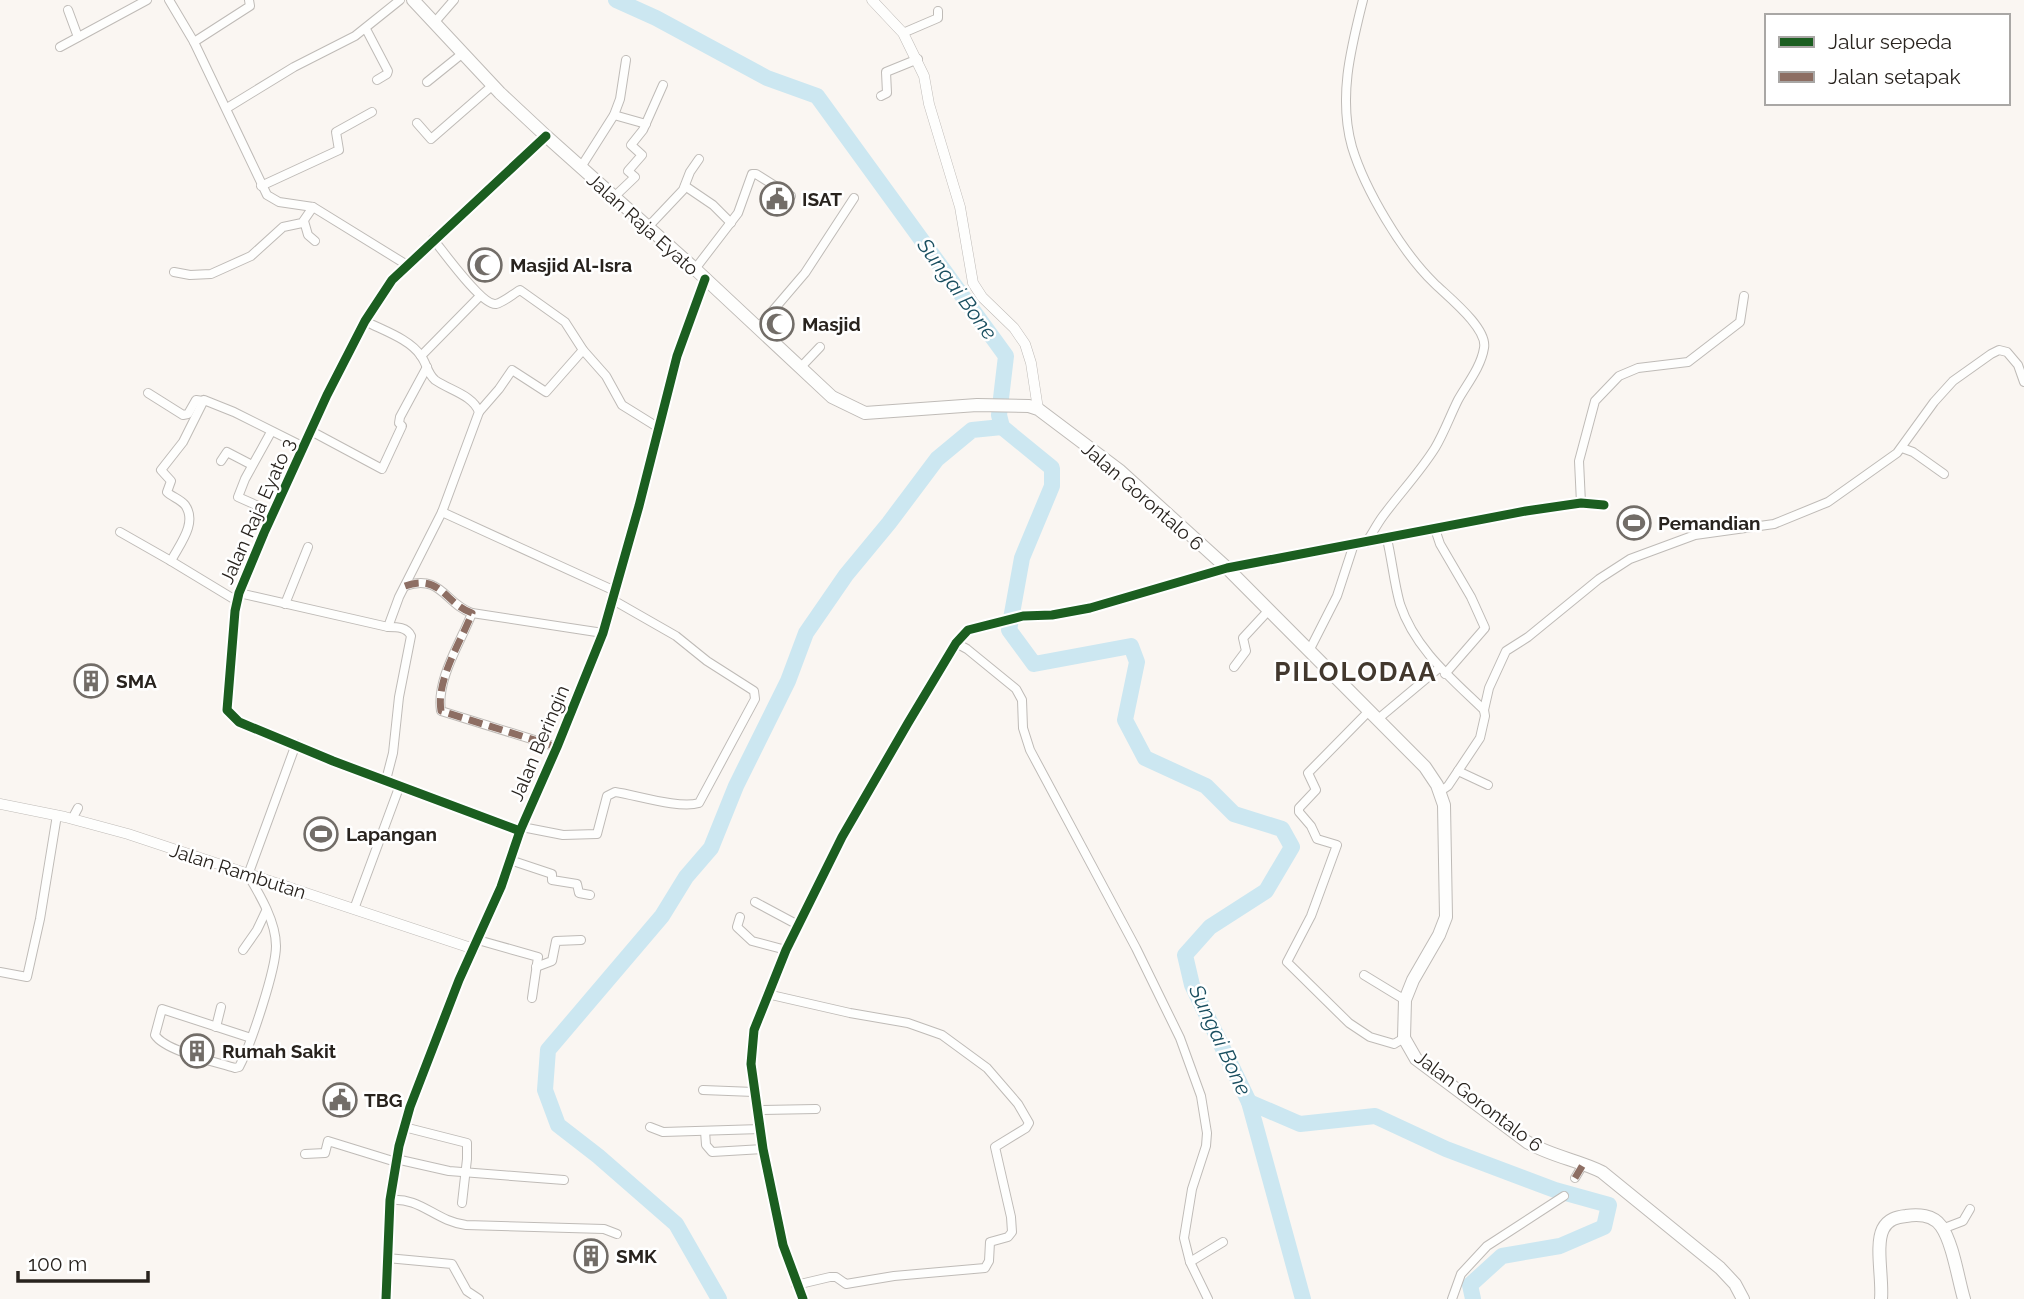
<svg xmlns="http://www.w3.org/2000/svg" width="2024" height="1299" viewBox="0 0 2024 1299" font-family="Raleway,sans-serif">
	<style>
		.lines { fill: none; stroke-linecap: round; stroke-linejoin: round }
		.river { stroke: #cce7f1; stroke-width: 16 }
		.minor-casing { stroke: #bfbbb7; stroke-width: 10 }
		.tertiary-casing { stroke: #bfbbb7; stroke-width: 11 }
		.primary-casing { stroke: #bfbbb7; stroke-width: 14 }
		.minor { stroke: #fefefd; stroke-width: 8 }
		.tertiary { stroke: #fefefd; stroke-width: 10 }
		.primary { stroke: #fefefd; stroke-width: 12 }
		.quiet { stroke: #8d6e63; stroke-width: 7; stroke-dasharray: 14 7; stroke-linecap: butt }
		.cycleway-casing { stroke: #fff; stroke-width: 13 }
		.cycleway { stroke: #1b5e20; stroke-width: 9 }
		.labels { text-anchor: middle; stroke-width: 5; stroke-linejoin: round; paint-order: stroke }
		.poi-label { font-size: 19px; font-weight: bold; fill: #28231e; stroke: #fff; text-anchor: start }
		.street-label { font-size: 19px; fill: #28231e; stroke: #fff }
		.water-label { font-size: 21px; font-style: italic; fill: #1a4f60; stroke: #fff }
		.district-label { font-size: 26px; font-weight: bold; letter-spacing: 2px; fill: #42382e; stroke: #fff }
	</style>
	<rect width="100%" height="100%" fill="#faf6f2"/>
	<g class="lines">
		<g class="river">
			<polyline points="616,0 656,18 767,78 817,96 1006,356 999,415 1002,427 1052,468 1052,486 1022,558 1009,630 1034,664 1131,646 1137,662 1125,720 1145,758 1206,786 1234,814 1282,829 1292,847 1266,891 1210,927 1185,955 1192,985 1249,1102 1303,1299"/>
			<polyline points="1249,1102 1300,1124 1375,1116 1446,1149 1555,1190 1609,1205 1604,1227 1560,1246 1502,1256 1470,1285 1473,1299"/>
			<polyline points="719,1299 676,1224 598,1156 558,1125 545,1090 548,1050 662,916 686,877 711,848 736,786 788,681 806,633 846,575 889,523 937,459 972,430 1002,427"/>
		</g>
		<defs>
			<g id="minor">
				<polyline points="169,0 194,42 267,195 279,202 313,207 407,265"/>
				<path d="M1363 0C1351 48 1338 97 1352 147 1365 190 1402 252 1434 283 1447 296 1488 328 1484 348 1481 367 1467 384 1458 400 1450 416 1444 433 1435 448 1420 472 1400 493 1383 516 1377 524 1372 534 1366 543"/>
				<polyline points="68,10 78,37"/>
				<polyline points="434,23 454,0"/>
				<polyline points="366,29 388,71 387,74 377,80"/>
				<polyline points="903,33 938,18 938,11"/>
				<polyline points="194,42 250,6 249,0"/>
				<polyline points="60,47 147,0"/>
				<polyline points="427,82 463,53"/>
				<polyline points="881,96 887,93 886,72 918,59"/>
				<polyline points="227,108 294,67 355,36 400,0"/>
				<polyline points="614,115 646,124"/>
				<polyline points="417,123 431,139 493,85"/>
				<polyline points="581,167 614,115 620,99 626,60"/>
				<polyline points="261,186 339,150 336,132 372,112"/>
				<polyline points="685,186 713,205 731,223"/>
				<polyline points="614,197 635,177 628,171 642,155 631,145 643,130 663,85"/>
				<polyline points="304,221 308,235 315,241"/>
				<polyline points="648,227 683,190 690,172 699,159"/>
				<path d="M433 239C443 251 482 306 496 304 504 302 513 294 520 290L565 322 583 350 606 376 622 405 659 428"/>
				<polyline points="695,269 738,213 752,174 756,174 791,196"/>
				<polyline points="174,272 190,275 211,274 251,256 283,227 302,223 313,207"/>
				<polyline points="758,328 805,273 854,198"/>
				<polyline points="421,356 480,296"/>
				<polyline points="800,368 820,347"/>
				<polyline points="148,393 183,415 188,414 196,400 203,401"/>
				<polyline points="479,412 499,389 512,370 546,392 583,350"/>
				<polyline points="311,431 382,469 402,426 399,423 400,417 427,367"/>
				<polyline points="271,432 245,479 238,497 274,513"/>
				<polyline points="1902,448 1913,452 1944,474"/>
				<polyline points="221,461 227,452 252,465"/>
				<polyline points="1581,503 1579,461 1595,401 1619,376 1638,368 1688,362 1740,322 1744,296"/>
				<polyline points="442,512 615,591"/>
				<polyline points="1435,529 1440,544 1471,597 1485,628 1445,674"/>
				<polyline points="120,532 171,561"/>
				<path d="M1387 539C1392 560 1394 583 1400 604 1415 649 1451 678 1484 710L1485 716 1480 738 1448 786 1439 792"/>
				<path d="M405 586C441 573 445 604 472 613 461 642 436 679 441 711L557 747"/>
				<path d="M239 593 388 627 399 597 442 512 479 412C473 395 449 390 435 380 427 373 427 364 421 356 410 339 382 330 365 321"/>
				<path d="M237 601 171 561C179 545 198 523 185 505 180 499 172 497 167 492L171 481 161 470 183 442 204 400 234 412 304 447"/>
				<polyline points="285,604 308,547"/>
				<polyline points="472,613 603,633"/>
				<polyline points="956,643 967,649 1016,689 1022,700 1023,728 1030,750 1136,948 1180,1038 1201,1096 1207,1133 1206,1146 1192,1189 1184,1238 1190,1262 1208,1299"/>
				<polyline points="1309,651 1337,596 1354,544"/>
				<polyline points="1234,667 1246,651 1243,638 1268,611"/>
				<polyline points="1484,710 1489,688 1506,651 1528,637 1599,579 1630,559 1695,535 1774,524 1828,502 1897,453 1934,402 1953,381 1991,354 1999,350 2007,352 2018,365 2024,382"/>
				<polyline points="1369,711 1308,773 1316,790 1299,808 1299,812 1311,826 1317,839 1337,845 1311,916 1287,962 1349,1023 1370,1037 1394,1044 1404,1038"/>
				<polyline points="1378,719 1439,668"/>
				<polyline points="1458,771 1488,785"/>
				<path d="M386 780 393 753 399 697 411 636C407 627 397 627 388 627"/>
				<polyline points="72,819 78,808"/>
				<path d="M522 827 563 835 597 834 607 796 615 792C636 795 679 809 699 803L755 699 754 691 707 661 676 636 613 600"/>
				<polyline points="520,831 333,761 239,722 227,710 235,611 239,593 264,533 327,395 365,321 392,280 546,136"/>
				<polyline points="510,860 552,874 552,880 577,884 579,893 590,895"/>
				<polyline points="755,902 798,925"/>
				<polyline points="354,909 400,785"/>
				<polyline points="740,917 737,927 752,941 786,950"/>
				<polyline points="478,940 538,957 532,998"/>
				<polyline points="243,950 257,930 266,911"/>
				<polyline points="536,967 552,961 556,941 581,940"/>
				<polyline points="0,972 27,977 40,919 57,815"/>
				<polyline points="1364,975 1405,1000"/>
				<polyline points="767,994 850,1013 908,1023 942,1035 987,1068 1018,1104 1029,1123 1026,1128 995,1147 1011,1217 1012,1232 1008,1237 990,1242 989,1261 985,1268 894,1276 846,1284 836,1277 830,1277 796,1285"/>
				<polyline points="216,1027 221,1007"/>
				<path d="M251 1038 162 1009 155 1035C165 1051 216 1062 235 1068L239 1067C251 1045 276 969 276 946 276 922 260 895 248 875L296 744"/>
				<polyline points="703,1090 754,1092"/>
				<polyline points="757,1110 816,1109"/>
				<polyline points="404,1127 467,1143 467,1159 462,1203"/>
				<polyline points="650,1127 663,1132 761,1129"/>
				<polyline points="705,1131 706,1145 712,1152 763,1149"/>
				<polyline points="305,1154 325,1153 328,1141 396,1162"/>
				<polyline points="396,1159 449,1171 564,1180"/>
				<polyline points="1575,1178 1584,1163"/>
				<path d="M390 1200C421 1197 435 1221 466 1225L604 1229 617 1234"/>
				<polyline points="1942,1229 1963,1221 1970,1209"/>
				<polyline points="387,1258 452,1264 467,1291 479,1299"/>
				<polyline points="1190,1262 1223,1242"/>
				<polyline points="803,1299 783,1245 763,1149 751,1064 754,1030 786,950 842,837 908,723 956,643 968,630 1023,616 1052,615 1090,608 1227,568 1526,511 1581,503 1604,505"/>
				<polyline points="1452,1299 1461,1274 1487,1246 1564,1196"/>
			</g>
			<g id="tertiary">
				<polyline points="872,0 903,33 924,76 929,104 960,207 973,283 982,297 1014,328 1025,344 1031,363 1038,409"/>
				<polyline points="0,804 65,817 128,834 474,949"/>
				<polyline points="386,1299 390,1200 399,1146 410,1107 459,980 501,887 520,831 557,747 603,633 639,506 677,356 705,279"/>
			</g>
			<g id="primary">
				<path d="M413 0 500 93 546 136 695 269 832 397 865 413 977 405 1029 406 1038 409 1119 470 1227 568 1425 767 1437 785 1444 805 1446 917 1439 935 1413 980 1405 1000 1404 1038 1416 1059 1527 1142C1550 1156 1578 1160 1602 1172L1720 1268 1735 1284 1743 1299"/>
				<path d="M1881 1299C1883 1280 1875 1245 1883 1229 1888 1219 1897 1217 1906 1216 1918 1214 1933 1215 1941 1226 1953 1243 1958 1279 1964 1299"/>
			</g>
		</defs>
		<use href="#minor" class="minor-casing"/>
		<use href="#tertiary" class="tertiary-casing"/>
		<use href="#primary" class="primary-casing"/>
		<use href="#minor" class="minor"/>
		<use href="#tertiary" class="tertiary"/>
		<use href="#primary" class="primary"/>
		<g class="quiet">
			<path d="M405 586C441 573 445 604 472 613 461 642 436 679 441 711L557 747"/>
			<polyline points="1575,1178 1584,1163"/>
		</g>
		<defs>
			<g id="cycleway">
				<polyline points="520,831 333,761 239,722 227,710 235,611 239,593 264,533 327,395 365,321 392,280 546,136"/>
				<polyline points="386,1299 390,1200 399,1146 410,1107 459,980 501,887 520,831 557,747 603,633 639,506 677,356 705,279"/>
				<polyline points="803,1299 783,1245 763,1149 751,1064 754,1030 786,950 842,837 908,723 956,643 968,630 1023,616 1052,615 1090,608 1227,568 1526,511 1581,503 1604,505"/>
			</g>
		</defs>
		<use href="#cycleway" class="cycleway-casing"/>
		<use href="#cycleway" class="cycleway"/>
	</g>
	<defs>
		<symbol id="civic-ring" viewBox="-11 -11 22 22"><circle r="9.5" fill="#fff" stroke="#726d68" stroke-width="1.5"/><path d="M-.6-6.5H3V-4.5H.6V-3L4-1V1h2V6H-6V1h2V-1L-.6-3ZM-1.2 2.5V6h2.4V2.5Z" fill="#726d68"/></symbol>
		<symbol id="mosque-ring" viewBox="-11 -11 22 22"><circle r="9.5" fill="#fff" stroke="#726d68" stroke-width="1.5"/><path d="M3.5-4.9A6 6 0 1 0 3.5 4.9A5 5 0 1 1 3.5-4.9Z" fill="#726d68"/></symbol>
		<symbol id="stadium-ring" viewBox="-11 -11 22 22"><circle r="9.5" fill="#fff" stroke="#726d68" stroke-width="1.5"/><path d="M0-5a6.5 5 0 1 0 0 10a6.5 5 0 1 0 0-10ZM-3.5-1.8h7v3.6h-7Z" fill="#726d68"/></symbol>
		<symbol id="building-ring" viewBox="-11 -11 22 22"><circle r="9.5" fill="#fff" stroke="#726d68" stroke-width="1.5"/><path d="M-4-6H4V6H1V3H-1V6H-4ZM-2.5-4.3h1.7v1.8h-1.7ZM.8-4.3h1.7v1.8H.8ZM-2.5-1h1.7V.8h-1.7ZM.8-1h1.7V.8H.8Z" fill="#726d68"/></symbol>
	</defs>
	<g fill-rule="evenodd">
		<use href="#civic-ring" x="758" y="180" width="38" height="38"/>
		<use href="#mosque-ring" x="466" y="246" width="38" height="38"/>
		<use href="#mosque-ring" x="758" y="305" width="38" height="38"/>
		<use href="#stadium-ring" x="1615" y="504" width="38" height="38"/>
		<use href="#building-ring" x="72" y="662" width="38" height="38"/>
		<use href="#stadium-ring" x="302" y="815" width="38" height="38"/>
		<use href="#building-ring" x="178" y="1032" width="38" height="38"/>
		<use href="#civic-ring" x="321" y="1081" width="38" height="38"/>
		<use href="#building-ring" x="572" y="1237" width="38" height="38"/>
	</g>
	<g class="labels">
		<g class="poi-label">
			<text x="802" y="206">ISAT</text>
			<text x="510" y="272">Masjid Al-Isra</text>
			<text x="802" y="331">Masjid</text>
			<text x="1658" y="530">Pemandian</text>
			<text x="116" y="688">SMA</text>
			<text x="346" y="841">Lapangan</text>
			<text x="222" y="1058">Rumah Sakit</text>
			<text x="364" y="1107">TBG</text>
			<text x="616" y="1263">SMK</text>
		</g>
		<g class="street-label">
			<text transform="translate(643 224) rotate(42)" y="7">Jalan Raja Eyato</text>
			<text transform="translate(1143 496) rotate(41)" y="7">Jalan Gorontalo 6</text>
			<text transform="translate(257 511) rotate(-66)" y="7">Jalan Raja Eyato 3</text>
			<text transform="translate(539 743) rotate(-67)" y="7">Jalan Beringin</text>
			<text transform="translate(238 871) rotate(18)" y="7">Jalan Rambutan</text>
			<text transform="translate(1479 1101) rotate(37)" y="7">Jalan Gorontalo 6</text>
		</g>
		<g class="water-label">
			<text transform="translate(957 289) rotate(54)" y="7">Sungai Bone</text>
			<text transform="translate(1220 1040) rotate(65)" y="7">Sungai Bone</text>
		</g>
		<g class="district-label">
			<text x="1356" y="681">PILOLODAA</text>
		</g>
	</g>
	<rect x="1765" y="14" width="245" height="91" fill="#ffffff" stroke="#a9a7a5" stroke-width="2"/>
	<rect x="1779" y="37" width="35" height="10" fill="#1b5e20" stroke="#a9a7a5" stroke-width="2"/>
	<text x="1828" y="49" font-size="21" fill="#28231e">Jalur sepeda</text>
	<rect x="1779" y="72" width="35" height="10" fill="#8d6e63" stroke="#a9a7a5" stroke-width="2"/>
	<text x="1828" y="84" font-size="21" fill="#28231e">Jalan setapak</text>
	<path d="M18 1271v10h130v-10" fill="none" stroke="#28231e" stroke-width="3.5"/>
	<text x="28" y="1271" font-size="21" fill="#28231e" stroke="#ffffff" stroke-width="5" paint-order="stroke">100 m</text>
</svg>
